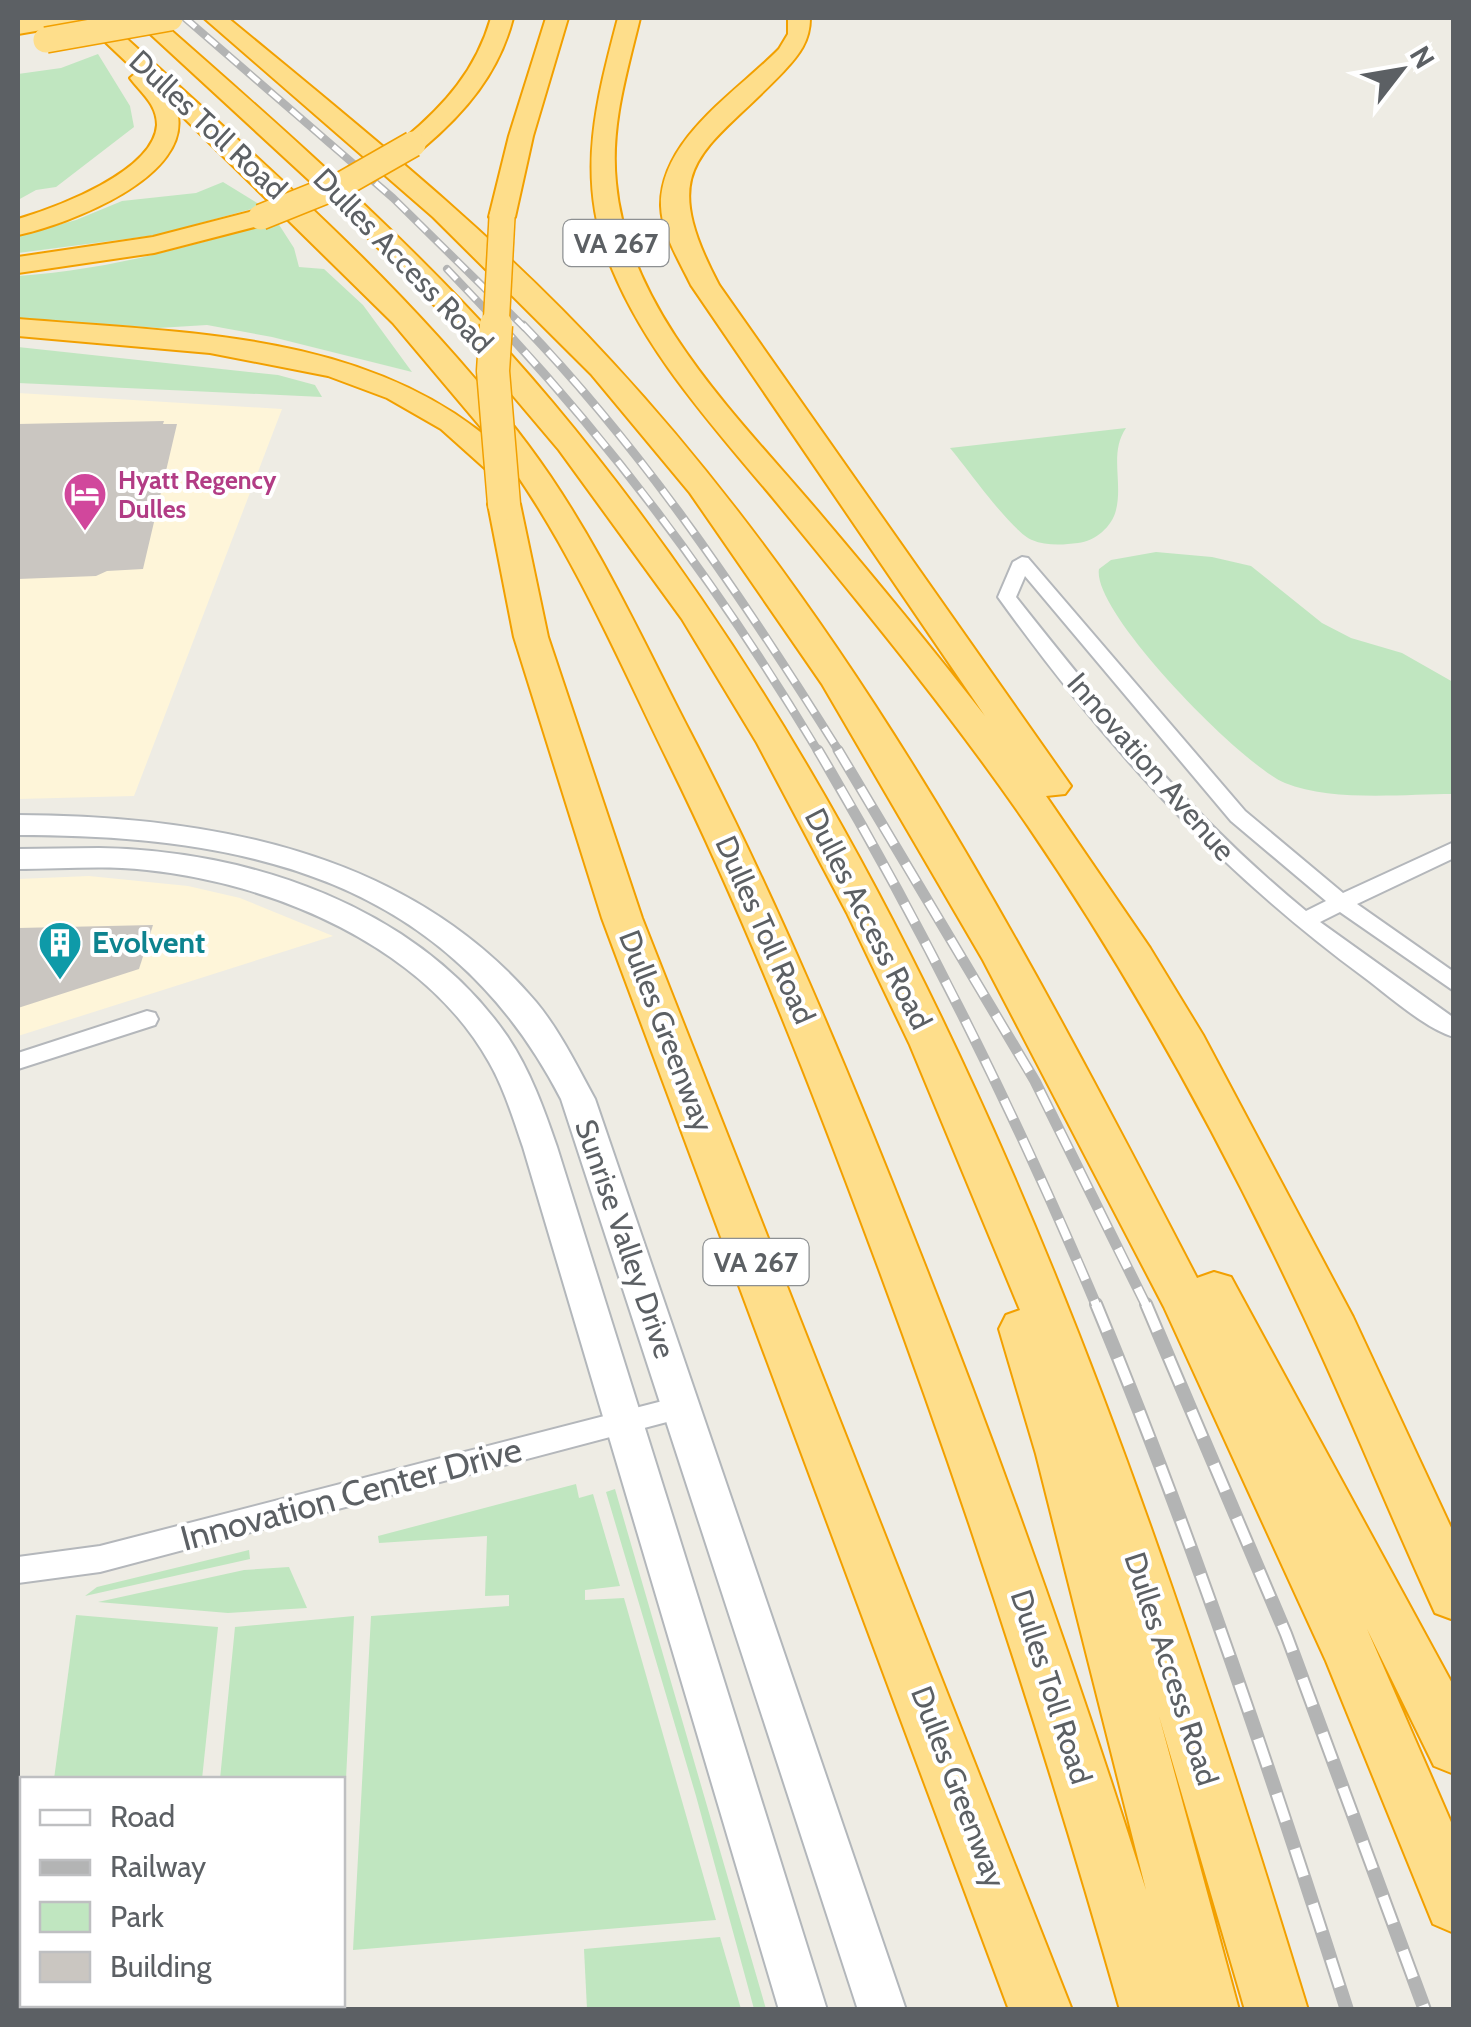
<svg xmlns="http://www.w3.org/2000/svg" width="1471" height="2027" viewBox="0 0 1471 2027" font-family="Cabin,sans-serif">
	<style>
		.commercial { fill: #fef5d9 }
		.green { fill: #c0e6c0 }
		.building { fill: #cac6c1 }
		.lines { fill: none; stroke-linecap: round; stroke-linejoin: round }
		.street-casing { stroke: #b4b7bb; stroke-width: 4 }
		.secondary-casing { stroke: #b3b7bb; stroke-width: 4 }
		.highway-casing { stroke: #f2a000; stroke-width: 4 }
		.street { fill: #fff; fill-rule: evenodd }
		.secondary { fill: #fff; fill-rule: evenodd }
		.highway { fill: #fede8b; fill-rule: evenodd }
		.rail-far3-casing { stroke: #b3b4b4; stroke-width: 8 }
		.rail-far2-casing { stroke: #b3b4b4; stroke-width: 9 }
		.rail-far1-casing { stroke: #b3b4b4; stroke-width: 11 }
		.rail-casing { stroke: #b3b4b4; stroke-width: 14 }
		.rail-far3 { stroke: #fff; stroke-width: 5; stroke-dasharray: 14; stroke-linecap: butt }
		.rail-far2 { stroke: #fff; stroke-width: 6; stroke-dasharray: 18; stroke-linecap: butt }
		.rail-far1 { stroke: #fff; stroke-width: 8; stroke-dasharray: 22; stroke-linecap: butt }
		.rail { stroke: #fff; stroke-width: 10; stroke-dasharray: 29; stroke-linecap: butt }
		.highway-bridge-far1-casing { stroke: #f2a000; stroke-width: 28; stroke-linecap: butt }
		.highway-bridge-casing { stroke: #f2a000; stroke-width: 35; stroke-linecap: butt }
		.highway-bridge-far1 { stroke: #fede8b; stroke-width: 25 }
		.highway-bridge { stroke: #fede8b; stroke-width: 32 }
		.labels { text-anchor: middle; stroke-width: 8; stroke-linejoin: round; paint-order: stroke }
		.far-hotel-label { font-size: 25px; font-weight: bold; fill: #b23c85; stroke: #fff; text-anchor: start }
		.shield { fill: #fff; stroke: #8d9092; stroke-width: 2.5 }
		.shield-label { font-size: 28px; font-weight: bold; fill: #5c6064 }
		.street-label { font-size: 30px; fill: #5c6064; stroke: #fff }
		.culture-label { font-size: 30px; font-weight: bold; fill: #0d838f; stroke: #fff; text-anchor: start }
		.near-street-label { font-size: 35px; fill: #5c6064; stroke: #fff }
	</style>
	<rect width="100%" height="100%" fill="#eeece4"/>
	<g class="commercial">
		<polygon points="18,393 282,409 134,796 18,799"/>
		<polygon points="89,876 188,886 240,898 333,936 18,1036 18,879"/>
	</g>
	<g class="green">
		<polygon points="98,54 130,106 134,127 56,187 36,190 18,200 18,74 61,68"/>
		<polygon points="223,182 262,206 157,235 18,253 18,236 76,220 122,201 196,193"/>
		<path d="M276 220 294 248 299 267 324 269 363 305 412 372 272 337 207 325 158 328 18 318V276C106 270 192 247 276 220Z"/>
		<polygon points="18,347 278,375 315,385 322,397 18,383"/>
		<path d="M1126 428C1109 453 1123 482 1116 510 1112 527 1095 541 1078 543 1063 545 1046 546 1032 540 1011 531 967 468 950 448Z"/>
		<path d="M1156 552 1212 557 1251 566 1322 623 1351 638 1402 653 1453 682V794C1404 794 1331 802 1285 783 1243 766 1091 612 1099 569L1111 560Z"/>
		<polygon points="576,1484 579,1498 593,1494 620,1586 585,1590 585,1600 624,1598 716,1920 353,1950 371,1616 509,1606 509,1595 485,1596 487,1536 379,1543 378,1536"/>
		<polygon points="615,1489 766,2009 754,2009 696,1796 606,1492"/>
		<polygon points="249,1550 250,1559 85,1596 97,1587"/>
		<polygon points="289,1567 307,1608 228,1613 98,1602 244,1570"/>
		<polygon points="76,1615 218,1627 202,1779 54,1779"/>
		<polygon points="354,1616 343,1841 342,1780 220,1779 235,1627"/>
		<polygon points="720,1937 741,2009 587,2009 584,1949"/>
	</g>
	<g class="building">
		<polygon points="164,421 163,424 177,424 143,569 107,571 96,576 18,579 18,424"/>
		<polygon points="153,925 139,969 18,1008 18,928"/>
	</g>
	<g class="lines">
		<defs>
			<g id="street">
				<path d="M1022 557 1028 558 1245 811 1343 893 1454 842V858L1357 904 1454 972V991L1340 912 1320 922 1454 1018V1037C1426 1029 1389 996 1365 978 1216 868 1106 747 998 597L1013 562ZM1025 576 1231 821 1326 901 1306 911C1190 816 1108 713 1016 597Z"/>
				<polygon points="147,1011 155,1013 158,1019 155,1025 18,1069 18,1053"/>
				<polygon points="682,1396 691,1399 695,1407 691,1415 682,1418 100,1572 18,1583 18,1557 100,1546"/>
			</g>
			<g id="secondary">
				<path d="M18 815C207 816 407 850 536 1002 560 1031 577 1066 595 1099L906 2010H858L561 1099C447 879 248 835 18 835Z"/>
				<path d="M99 848C249 850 418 907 507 1036 530 1070 544 1109 557 1147L827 2010H779L523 1147C513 1118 504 1088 489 1062 424 946 273 883 147 870 104 865 61 869 18 869V849Z"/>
			</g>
			<g id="highway">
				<path d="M34 18H104C251 153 407 284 528 445 594 533 639 633 689 730 775 895 847 1067 915 1240 1000 1454 1077 1671 1146 1890L1036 1454 999 1329 1006 1315 1020 1310 910 1045 847 913 757 743 682 619 559 450 450 321 336 205 133 18H157C295 139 434 261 553 403 937 862 1135 1445 1308 2010H1245L1159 1716 1239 2010H1120C1047 1753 965 1499 871 1248 810 1084 746 920 669 763 621 665 575 558 513 469L500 474 489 472 441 429 387 398 328 376 210 353 18 336V319C181 333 365 331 495 444L393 323 177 111C194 177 68 224 18 235V219C55 208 154 172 157 125 157 104 141 93 130 78L137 72 81 19 71 25 18 34V20Z"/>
				<path d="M204 18H228C360 127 496 235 612 362 858 628 1031 959 1197 1278L1214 1272 1231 1277 1454 1687V1774L1434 1766 1367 1629 1454 1829V1933L1433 1924 1326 1661 1164 1307 983 960 822 684 690 493 591 374 433 217Z"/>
				<path d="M491 18H513C499 73 465 113 422 149H404L401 144 404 139C445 105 476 70 491 18Z"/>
				<polygon points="546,18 568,18 533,136 515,217 502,225 489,217 509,136"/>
				<path d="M618 18H640C627 72 610 126 616 183 628 313 741 420 821 515 877 581 932 648 985 716L691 285C679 260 662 234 661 206 660 139 738 91 779 49L788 34V18H810C810 41 799 55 784 71 704 155 654 162 719 285L1071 786 1065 794 1046 796 1150 948 1203 1035 1353 1317 1454 1534V1620L1435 1613C1390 1515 1350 1415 1304 1317 1224 1146 1134 981 1028 826 951 714 864 609 778 504 715 428 640 348 606 253 577 172 597 98 618 18Z"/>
				<polygon points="261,209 270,211 274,217 270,223 154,253 18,273 18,257 153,237"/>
				<polygon points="504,494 515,497 520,504 548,637 642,918 1072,2010 1009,2010 602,918 514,637 488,504 493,497"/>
			</g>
		</defs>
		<use href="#street" class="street-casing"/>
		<use href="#secondary" class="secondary-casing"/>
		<use href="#highway" class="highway-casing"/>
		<use href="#street" class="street"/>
		<use href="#secondary" class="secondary"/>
		<use href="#highway" class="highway"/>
		<defs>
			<g id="rail-far3">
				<polyline points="185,18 393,198 525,328"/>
				<polyline points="447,269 503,328"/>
			</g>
			<g id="rail-far2">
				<path d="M500 325C623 457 727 599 819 753"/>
				<path d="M523 325C647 454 745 602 840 753"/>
			</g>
			<g id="rail-far1">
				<path d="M818 750C924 929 1016 1115 1097 1307"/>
				<polyline points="838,750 1035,1081 1147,1307"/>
			</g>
			<g id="rail">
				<path d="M1096 1304C1192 1535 1271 1772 1347 2010"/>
				<polyline points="1146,1304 1286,1634 1425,2010"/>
			</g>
		</defs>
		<use href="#rail-far3" class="rail-far3-casing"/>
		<use href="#rail-far2" class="rail-far2-casing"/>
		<use href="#rail-far1" class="rail-far1-casing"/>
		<use href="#rail" class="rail-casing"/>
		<use href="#rail-far3" class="rail-far3"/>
		<use href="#rail-far2" class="rail-far2"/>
		<use href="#rail-far1" class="rail-far1"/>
		<use href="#rail" class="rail"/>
		<defs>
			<g id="highway-bridge-far1">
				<polyline points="46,40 170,18"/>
				<polyline points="261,217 343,184 413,144"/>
				<polyline points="496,328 502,217"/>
			</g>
			<polyline id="highway-bridge" points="496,325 493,371 504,504"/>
		</defs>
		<use href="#highway-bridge-far1" class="highway-bridge-far1-casing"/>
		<use href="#highway-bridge" class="highway-bridge-casing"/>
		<use href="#highway-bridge-far1" class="highway-bridge-far1"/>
		<use href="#highway-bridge" class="highway-bridge"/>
	</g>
	<defs>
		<symbol id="hotel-pin" viewBox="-11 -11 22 30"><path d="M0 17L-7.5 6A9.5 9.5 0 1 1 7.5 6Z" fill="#d1479c" stroke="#fff"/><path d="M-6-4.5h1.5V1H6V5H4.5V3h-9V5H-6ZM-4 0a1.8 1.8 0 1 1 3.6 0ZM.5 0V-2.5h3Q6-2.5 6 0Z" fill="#fff"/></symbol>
		<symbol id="building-pin" viewBox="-11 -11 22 30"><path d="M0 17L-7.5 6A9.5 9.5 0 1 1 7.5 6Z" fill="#0f9aa8" stroke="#fff"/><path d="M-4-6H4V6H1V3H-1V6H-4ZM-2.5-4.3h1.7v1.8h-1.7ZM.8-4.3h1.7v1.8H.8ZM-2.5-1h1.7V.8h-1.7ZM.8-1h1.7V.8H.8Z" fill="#fff"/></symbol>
	</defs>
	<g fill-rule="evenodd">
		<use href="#hotel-pin" x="60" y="469" width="50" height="68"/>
		<use href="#building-pin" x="35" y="918" width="50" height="68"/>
	</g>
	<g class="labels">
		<g class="far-hotel-label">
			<text x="118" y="489">Hyatt Regency<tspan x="118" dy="29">Dulles</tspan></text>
		</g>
		<g class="shield">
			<rect x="563.5" y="220" width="105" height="46" rx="8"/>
			<rect x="703.5" y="1239" width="105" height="46" rx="8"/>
		</g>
		<g class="shield-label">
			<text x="616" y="253">VA 267</text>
			<text x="756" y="1272">VA 267</text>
		</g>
		<g class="street-label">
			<text transform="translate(208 125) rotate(43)" y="10">Dulles Toll Road</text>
			<text transform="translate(403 261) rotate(46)" y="10">Dulles Access Road</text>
			<text transform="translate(1151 767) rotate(49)" y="10">Innovation Avenue</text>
			<text transform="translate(868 919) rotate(63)" y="10">Dulles Access Road</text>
			<text transform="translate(765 930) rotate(66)" y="10">Dulles Toll Road</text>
			<text transform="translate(666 1031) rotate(69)" y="10">Dulles Greenway</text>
			<text transform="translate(625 1239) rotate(71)" y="10">Sunrise Valley Drive</text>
			<text transform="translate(1171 1669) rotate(72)" y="10">Dulles Access Road</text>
			<text transform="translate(1051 1687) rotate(72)" y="10">Dulles Toll Road</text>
			<text transform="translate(958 1787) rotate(69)" y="10">Dulles Greenway</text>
		</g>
		<g class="culture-label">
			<text x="92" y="953">Evolvent</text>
		</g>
		<g class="near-street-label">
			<text transform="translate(351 1494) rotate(-15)" y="12">Innovation Center Drive</text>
		</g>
	</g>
	<rect width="1471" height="2027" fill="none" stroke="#5c6064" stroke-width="40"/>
	<rect x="20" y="1777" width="325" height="230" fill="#ffffff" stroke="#bebfc1" stroke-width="2.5"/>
	<rect x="40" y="1810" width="50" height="15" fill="#ffffff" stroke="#bebfc1" stroke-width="2.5"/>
	<text x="110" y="1827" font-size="30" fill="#5c6064">Road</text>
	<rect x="40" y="1860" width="50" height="15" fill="#b3b4b4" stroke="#bebfc1" stroke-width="2.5"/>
	<text x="110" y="1877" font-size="30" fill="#5c6064">Railway</text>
	<rect x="40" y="1902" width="50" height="30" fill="#c0e6c0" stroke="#bebfc1" stroke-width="2.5"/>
	<text x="110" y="1927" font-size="30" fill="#5c6064">Park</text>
	<rect x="40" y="1952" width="50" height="30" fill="#cac6c1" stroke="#bebfc1" stroke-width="2.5"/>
	<text x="110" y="1977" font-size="30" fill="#5c6064">Building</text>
	<g transform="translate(1401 70) rotate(59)" stroke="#ffffff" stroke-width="8" paint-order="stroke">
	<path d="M0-8L18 38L0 25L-18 38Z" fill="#5c6064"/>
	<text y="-15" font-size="28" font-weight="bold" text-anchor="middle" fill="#5c6064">N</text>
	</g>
</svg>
